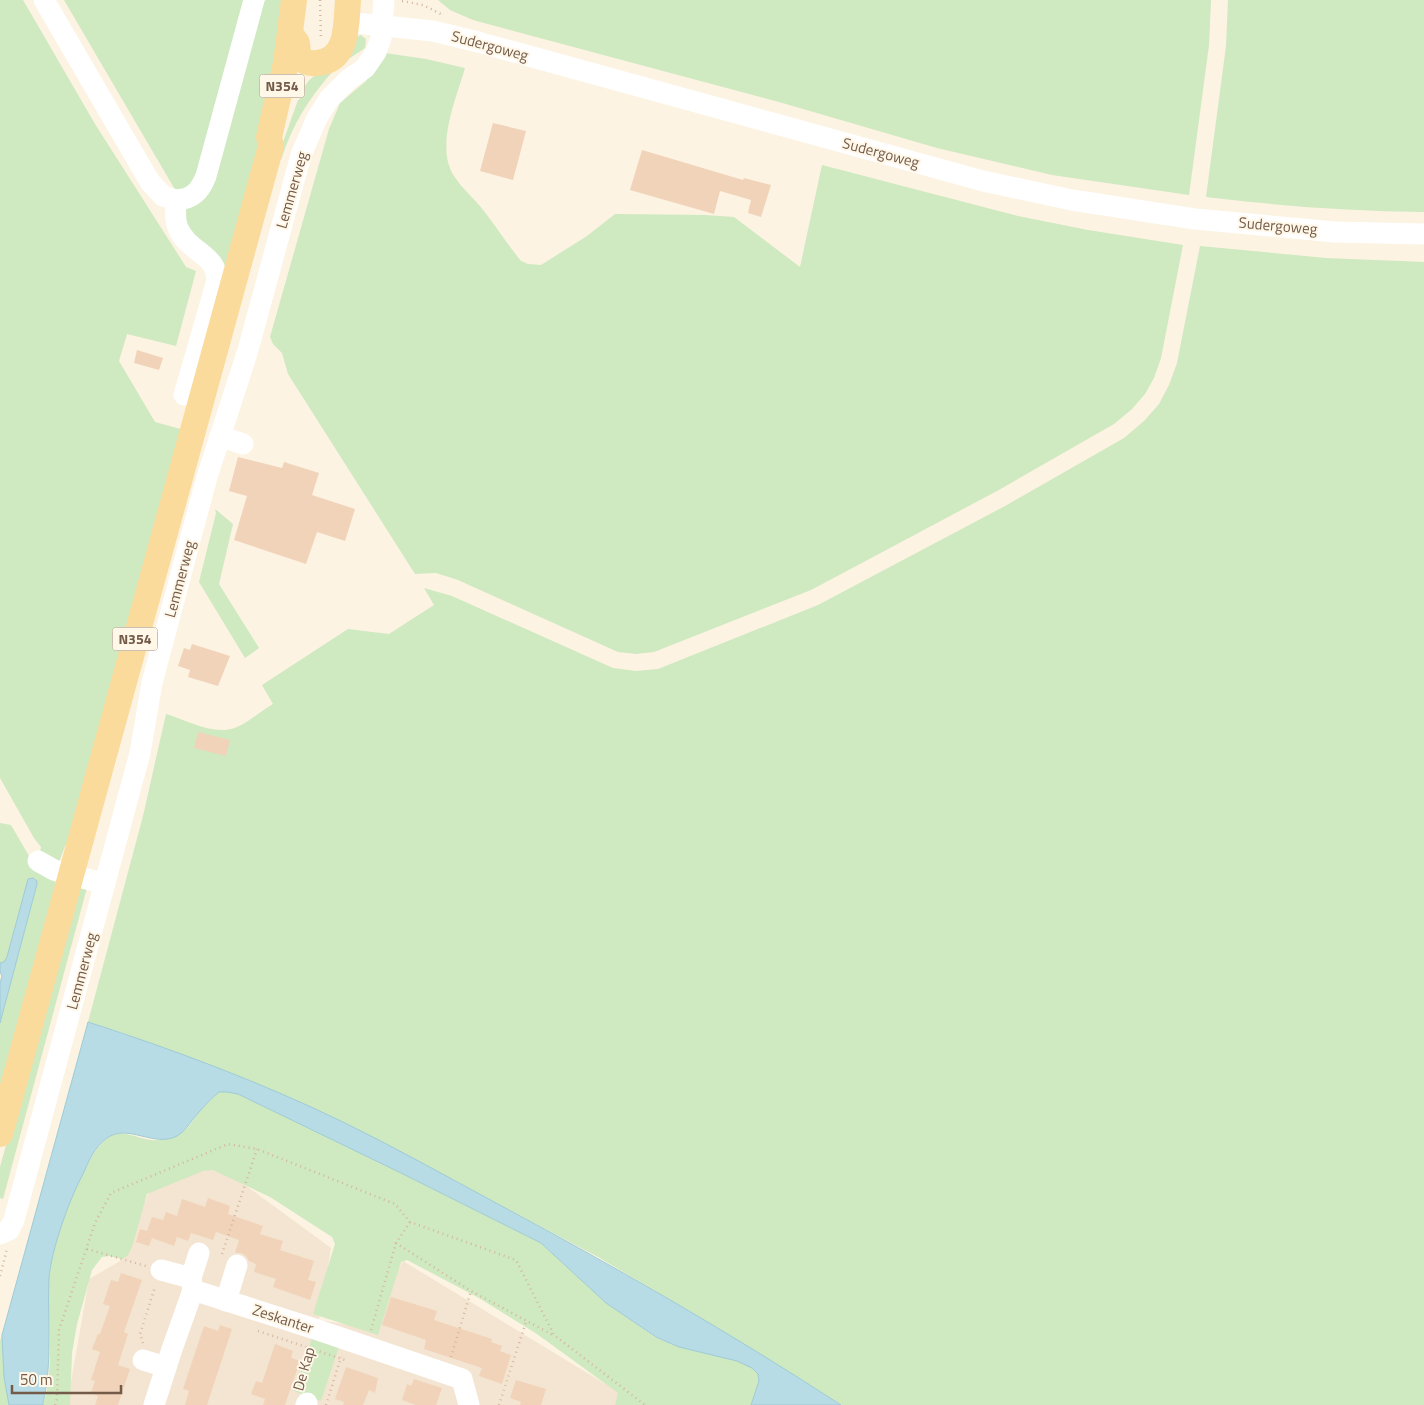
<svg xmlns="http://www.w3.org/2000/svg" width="1424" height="1405" viewBox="0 0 1424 1405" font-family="'Titillium Web',sans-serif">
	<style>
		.residential { fill: #f3e5d1 }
		.green { fill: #cfe9c1 }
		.water { fill: #b7dce5; stroke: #9ecbd6 }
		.building { fill: #f1d3ba }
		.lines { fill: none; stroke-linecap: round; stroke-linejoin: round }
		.path { stroke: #d5b69e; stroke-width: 2.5; stroke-dasharray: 1 4; stroke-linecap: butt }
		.minor { stroke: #fff; stroke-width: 21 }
		.major { stroke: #fadb9b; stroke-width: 26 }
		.labels { text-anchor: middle; stroke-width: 4; stroke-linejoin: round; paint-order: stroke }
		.shield { fill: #fff7e8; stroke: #9d8979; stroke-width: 1 }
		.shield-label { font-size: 14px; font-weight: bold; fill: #735a49 }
		.street-label { font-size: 15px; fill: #735a49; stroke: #fff7e8 }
	</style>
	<rect width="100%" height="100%" fill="#fcf3e2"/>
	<polygon class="residential" points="200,1152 331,1248 319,1320 362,1327 403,1261 630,1399 629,1405 67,1405 89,1279 122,1260 149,1192"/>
	<g class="green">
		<polygon points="0,0 23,0 95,124 186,267 196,271 176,346 127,334 119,361 155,422 184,430 68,842 65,846 58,865 39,857 41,847 34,838 0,778"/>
		<polygon points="64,0 249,0 197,183 177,193"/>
		<polygon points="266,0 282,0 284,43 227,275 203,250 181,214 262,3"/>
		<polygon points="438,0 1211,0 1209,45 1189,195 1052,175 937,148 779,102 473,20 450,10"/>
		<path d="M1228 0H1424V212C1351 211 1278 206 1206 197L1226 46Z"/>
		<polygon points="361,35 366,39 365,48 344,62 356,37"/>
		<path d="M385 53 426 59 465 68C456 99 435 147 454 176 463 190 475 199 484 211 497 228 508 245 521 261L528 264 541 265 587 236 615 214 705 215 734 217 800 267 822 165 1018 216 1088 230 1183 245 1161 358 1154 378 1145 394 1132 409 1114 424 997 491 811 590 654 652 636 654 618 652 458 580 436 573 415 574 288 374 282 353 273 344 270 337 329 129 340 103 366 81Z"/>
		<path d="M333 71C309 98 292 125 281 160L277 159 298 100H299C307 80 310 74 333 71Z"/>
		<path d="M1200 246 1326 258 1424 262V1405H841L718 1328 598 1257 345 1123 246 1079 125 1034 88 1022 143 816 166 714C187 720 215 737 237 727 249 722 261 711 273 704L262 685 348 629 389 634 434 605 424 588 452 596 613 668 636 671 658 669 818 605 1005 506 1124 438 1144 421 1159 404 1169 385 1177 363Z"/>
		<polygon points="215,509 233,524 219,584 259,648 245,658 199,582 216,513"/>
		<polygon points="0,823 11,825 29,856 54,876 58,893 0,1105 0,1023 37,884 35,879 33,878 28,879 7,957 4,962 0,963"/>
		<polygon points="78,882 88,884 3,1199 0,1198 0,1167"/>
		<path d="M219 1092H227L238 1094 401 1173 541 1243 606 1303 655 1337 679 1347 737 1361 752 1368 758 1374 759 1381 751 1405H615L618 1393 537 1334 479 1298 407 1260 401 1262 378 1335 313 1314 335 1244 332 1237 270 1197 213 1170 203 1171 147 1194 132 1247 128 1255 122 1259 109 1256 102 1257 92 1270 77 1324 72 1353 70 1405H43C56 1367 46 1317 49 1276 52 1245 81 1162 104 1141 122 1124 139 1142 158 1140 163 1140 183 1132 186 1129 192 1124 195 1116 200 1111 206 1104 213 1098 219 1092Z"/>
		<polygon points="2,1335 4,1377 9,1405 0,1405 0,1341"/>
		<polygon points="313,1335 340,1344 321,1401 294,1391"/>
	</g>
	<g class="water">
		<polygon points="33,878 37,881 37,884 0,1023 0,983 2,976 0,972 0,963 4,962 7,957 28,879"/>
		<path d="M88 1022C175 1050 263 1083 345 1123 396 1148 446 1176 496 1203 614 1266 729 1332 841 1405H751L759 1381 758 1374 752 1368 737 1361 679 1347 656 1337 606 1303 541 1243 401 1173 238 1094 227 1092H219C212 1098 206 1104 200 1111 192 1119 187 1130 177 1136 154 1148 128 1123 107 1138 94 1147 88 1163 82 1176 69 1200 51 1251 49 1278 47 1319 53 1362 43 1403V1405H9L4 1377 2 1335Z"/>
	</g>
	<g class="building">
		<polygon points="493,123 526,131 513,180 480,171"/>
		<polygon points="642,150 743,180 744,178 771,185 761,217 748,213 751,200 720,191 714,214 630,190"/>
		<polygon points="137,350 163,358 159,370 134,363"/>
		<polygon points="238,457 282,468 284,462 319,473 312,495 355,509 345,541 317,532 306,564 234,540 247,496 229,491"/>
		<polygon points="192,644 230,656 218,686 188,677 190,670 178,666 184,648 190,650"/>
		<polygon points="198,732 230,740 226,756 194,748"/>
		<polygon points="208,1198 230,1206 228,1214 263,1226 260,1234 283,1241 280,1250 314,1261 308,1280 316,1282 310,1300 273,1287 276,1279 254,1272 256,1264 249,1261 246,1256 241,1253 235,1253 239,1240 216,1232 213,1240 191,1233 188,1241 177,1237 174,1246 152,1238 149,1246 136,1242 140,1229 147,1231 152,1217 163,1220 166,1212 177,1216 182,1199 205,1207"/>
		<polygon points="121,1273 142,1280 124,1332 128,1334 118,1365 130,1369 118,1405 95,1405 98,1396 91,1393 95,1381 91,1380 100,1352 92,1349 98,1334 100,1334 110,1306 103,1304 111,1280 118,1282"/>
		<polygon points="391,1297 437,1311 434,1320 492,1339 491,1342 502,1346 500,1351 511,1355 502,1384 479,1376 482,1368 424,1349 426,1340 382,1325"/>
		<polygon points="220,1325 232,1329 207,1405 185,1405 189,1391 183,1389 204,1326 218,1331"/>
		<polygon points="275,1344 293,1351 291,1358 300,1361 285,1405 263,1405 265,1399 251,1394 256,1381 262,1383"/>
		<polygon points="346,1367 378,1378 375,1393 369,1390 363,1405 343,1405 344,1402 335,1399"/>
		<polygon points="414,1379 442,1388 436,1405 416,1405 402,1400 407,1384 411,1386"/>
		<polygon points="516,1380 546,1389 541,1405 520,1405 521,1402 510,1398"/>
	</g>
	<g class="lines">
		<g class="path">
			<polyline points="320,0 321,40"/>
			<polyline points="402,1 423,5 441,14"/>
			<polyline points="410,1222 396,1243 471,1291 553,1335"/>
			<polyline points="87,1249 146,1266"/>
			<polyline points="222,1254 257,1149"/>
			<polyline points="0,1276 7,1249"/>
			<polyline points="371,1330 396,1243"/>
			<polyline points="258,1331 345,1360"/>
			<polyline points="143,1343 140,1334 155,1287"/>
			<polyline points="451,1357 471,1291"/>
			<polyline points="299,1389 310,1348"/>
			<polyline points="55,1405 57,1399 59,1330 95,1223 111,1193 228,1144 257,1149 395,1204 410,1222 516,1260 554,1335 645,1405"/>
			<polyline points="326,1405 341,1357"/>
			<polyline points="499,1405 526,1322"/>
		</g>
		<g class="minor">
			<path d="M44 0 150 182 163 196 176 200C176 209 174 219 178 228 188 253 222 256 216 284L184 395"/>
			<polyline points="346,22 433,31 478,42 983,181 1072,200 1195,219 1335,232 1424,234"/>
			<path d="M176 200C193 199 200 191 206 176L254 0"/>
			<polyline points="220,436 243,444"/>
			<polyline points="38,861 54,870 105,884"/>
			<polyline points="0,1234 9,1230 14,1220 140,753 152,683 186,555 207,477 248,350 301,155 317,118 329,99 348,80 365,68 376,52 381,38 384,0"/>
			<polyline points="161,1270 191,1278"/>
			<polyline points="193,1290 191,1278 199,1253"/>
			<polyline points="226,1301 237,1265"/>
			<polyline points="143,1360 166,1367"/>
			<polyline points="154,1405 172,1349 193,1290 315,1329 462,1379 469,1405"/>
			<polyline points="306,1405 307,1403"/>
		</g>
		<g class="major">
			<path d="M291 35 297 43 298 54C302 62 309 64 317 63 349 61 346 23 348 0"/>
			<polyline points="0,1134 271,146 269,137 286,63 294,0"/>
		</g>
	</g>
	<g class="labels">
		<g class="shield">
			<rect x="259.5" y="74.5" width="45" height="23" rx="4"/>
			<rect x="112.5" y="627.5" width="45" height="23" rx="4"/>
		</g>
		<g class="shield-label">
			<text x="282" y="91">N354</text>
			<text x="135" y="644">N354</text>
		</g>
		<g class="street-label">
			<text transform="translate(490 46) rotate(15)" y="5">Sudergoweg</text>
			<text transform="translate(881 153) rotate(15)" y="5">Sudergoweg</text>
			<text transform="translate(292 190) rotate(-74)" y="5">Lemmerweg</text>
			<text transform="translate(1278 226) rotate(5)" y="5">Sudergoweg</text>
			<text transform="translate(180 579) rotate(-75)" y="5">Lemmerweg</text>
			<text transform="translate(82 971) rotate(-75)" y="5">Lemmerweg</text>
			<text transform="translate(283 1319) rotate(18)" y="5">Zeskanter</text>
			<text transform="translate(304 1369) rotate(-74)" y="5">De Kap</text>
		</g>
	</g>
	<path d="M12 1385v8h109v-8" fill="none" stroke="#735a49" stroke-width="2.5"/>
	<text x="20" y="1385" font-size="15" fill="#735a49" stroke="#fff7e8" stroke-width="4" paint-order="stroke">50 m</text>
</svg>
